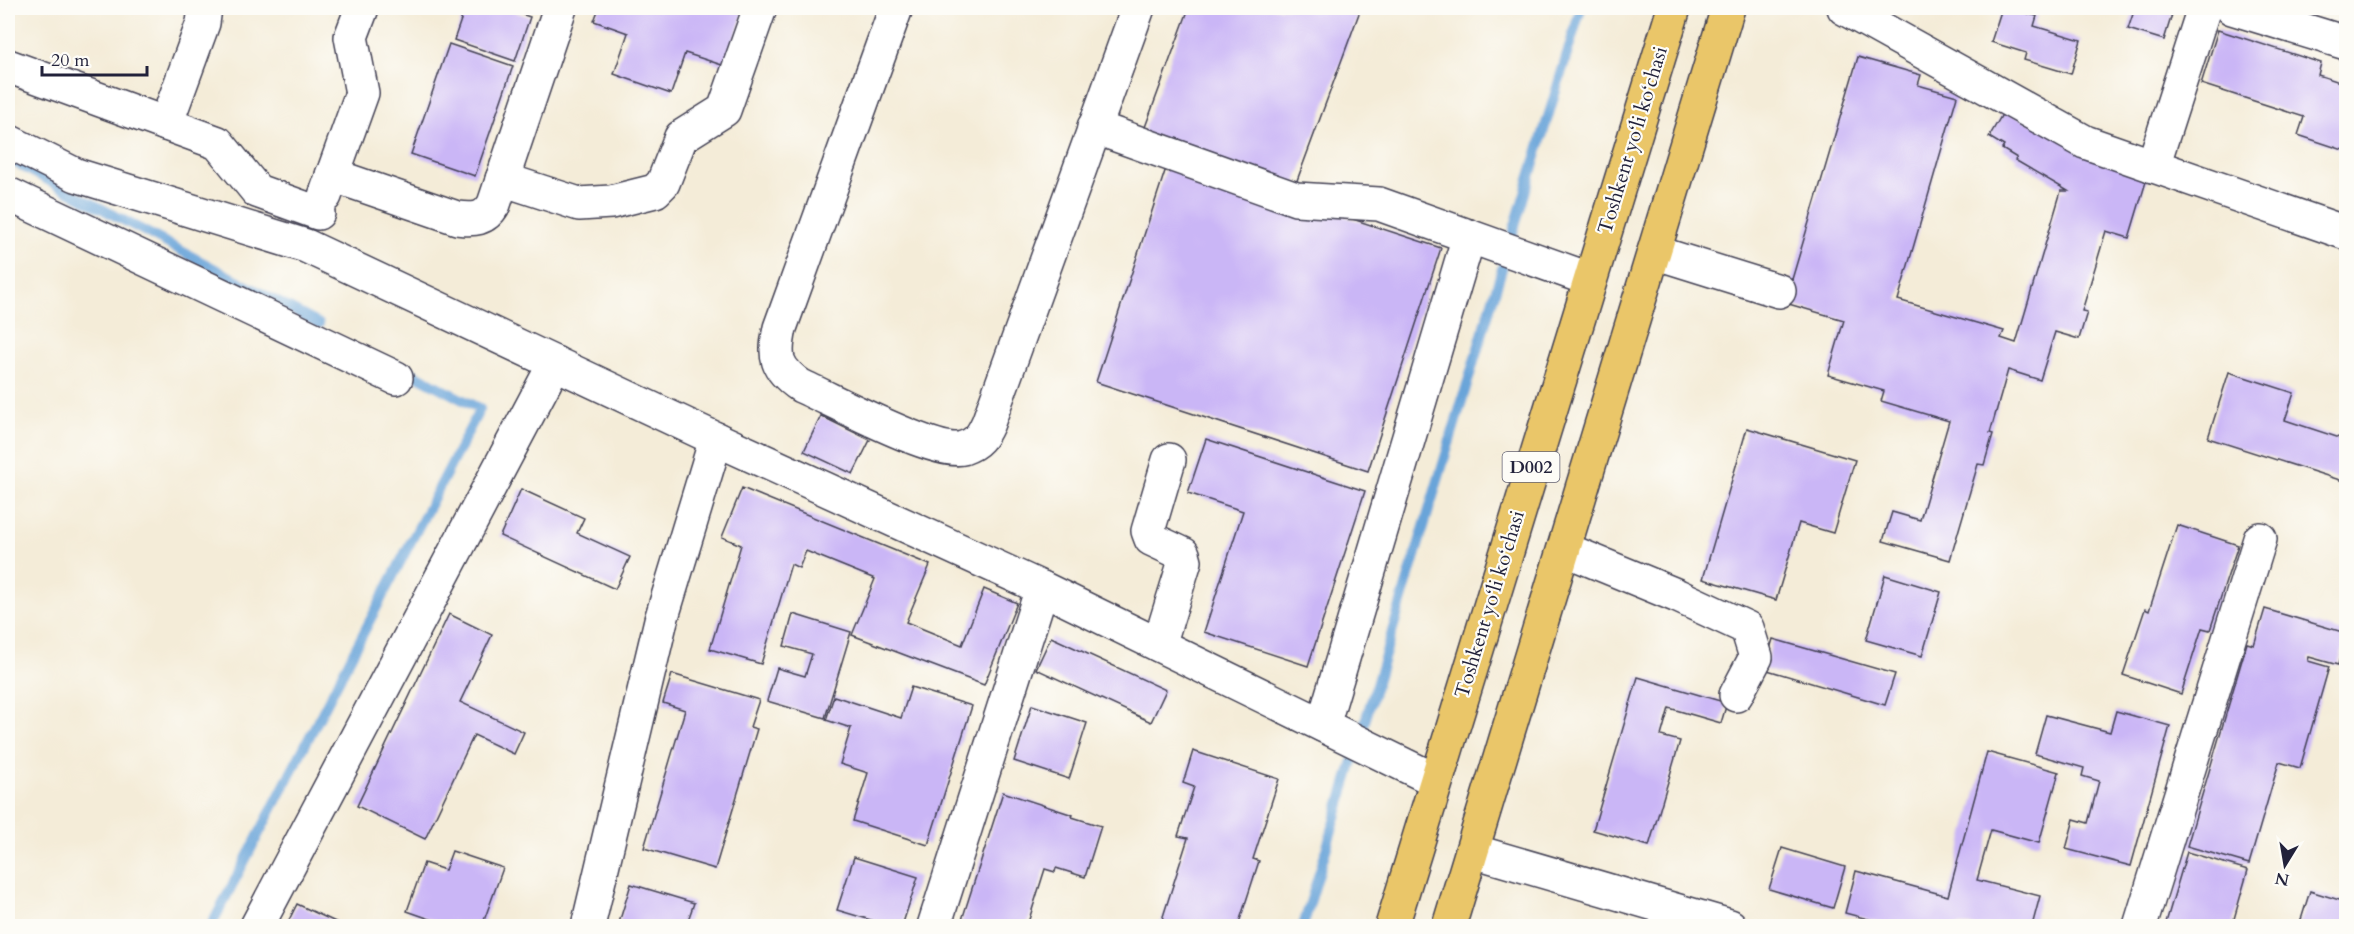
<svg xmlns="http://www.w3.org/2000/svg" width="2354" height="934" viewBox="0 0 2354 934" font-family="Cardo,serif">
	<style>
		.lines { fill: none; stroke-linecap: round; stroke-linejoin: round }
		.stream { stroke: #69a4d9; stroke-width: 10 }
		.building { fill: #cab6f6 }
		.minor-casing { stroke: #424053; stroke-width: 36 }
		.highway-casing { stroke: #424053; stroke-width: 36 }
		.minor { stroke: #fff; stroke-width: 33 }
		.highway { stroke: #eac669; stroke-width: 33 }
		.labels { text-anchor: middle; stroke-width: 4.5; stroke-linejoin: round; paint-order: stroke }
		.shield { fill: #fdfcf7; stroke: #646373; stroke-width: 1.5 }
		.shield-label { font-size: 18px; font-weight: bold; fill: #22223b }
		.street-label { font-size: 20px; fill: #22223b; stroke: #fdfcf7 }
	</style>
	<rect width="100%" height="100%" fill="#fdfcf7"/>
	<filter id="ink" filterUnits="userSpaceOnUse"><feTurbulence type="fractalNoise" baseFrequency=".0167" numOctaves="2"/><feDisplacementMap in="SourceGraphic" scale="12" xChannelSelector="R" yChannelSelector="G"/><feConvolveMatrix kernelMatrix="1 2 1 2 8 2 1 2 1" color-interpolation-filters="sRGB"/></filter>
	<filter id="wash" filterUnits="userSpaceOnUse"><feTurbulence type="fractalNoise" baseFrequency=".008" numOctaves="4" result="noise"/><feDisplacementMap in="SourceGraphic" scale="24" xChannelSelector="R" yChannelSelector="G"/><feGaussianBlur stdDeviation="1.35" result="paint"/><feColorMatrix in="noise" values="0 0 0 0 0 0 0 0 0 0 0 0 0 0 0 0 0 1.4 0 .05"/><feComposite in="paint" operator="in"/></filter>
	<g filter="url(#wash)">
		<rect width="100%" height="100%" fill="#f4ecd8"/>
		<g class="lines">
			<g class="stream">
				<polyline points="12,161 319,324"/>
				<polyline points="211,926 480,409 399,366"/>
				<polyline points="1303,926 1581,8"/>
			</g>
		</g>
		<g id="blocks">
			<g class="building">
				<polygon points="465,8 503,8 530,17 515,61 454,40"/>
				<polygon points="599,8 745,8 725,66 685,53 671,94 614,74 628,33 594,21"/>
				<polygon points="1189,8 1361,8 1292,194 1141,138"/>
				<polygon points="2002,8 2037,16 2034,26 2081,40 2071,74 2024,60 2026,53 1991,42"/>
				<polygon points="2135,8 2174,8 2164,40 2128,29"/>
				<polygon points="2218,30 2321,63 2318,75 2346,84 2346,151 2298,135 2304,117 2201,84"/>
				<polygon points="449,44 513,66 475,176 411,154"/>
				<polygon points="1858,57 1921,75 1918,85 1957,96 1898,300 2004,331 2001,338 2016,343 2061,191 2068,191 2015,160 2017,158 2002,149 2004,146 1989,137 2004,111 2148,175 2129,238 2106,231 2082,311 2087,312 2079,339 2055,332 2040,380 2008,370 1990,433 1993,434 1984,465 1978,464 1950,560 1883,541 1892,512 1920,520 1949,421 1881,401 1884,391 1828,375 1844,320 1785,303"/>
				<polygon points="1169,159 1441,248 1368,471 1096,382"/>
				<polygon points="2229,372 2294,393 2285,420 2346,440 2346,482 2208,438"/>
				<polygon points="821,416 870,440 853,474 804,451"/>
				<polygon points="1747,428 1855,460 1833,533 1799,523 1776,600 1703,579"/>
				<polygon points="1206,439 1365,491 1308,666 1204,632 1243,511 1188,493"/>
				<polygon points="742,488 930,565 906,622 962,645 984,589 1017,603 984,685 852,635 875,579 806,551 799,568 791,564 761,664 710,649 741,545 722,537"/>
				<polygon points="521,489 584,518 577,533 630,557 615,589 500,536"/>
				<polygon points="2177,525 2238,545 2210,630 2202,628 2181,694 2123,675 2145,609 2149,611"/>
				<polygon points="1885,575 1941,592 1922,656 1866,640"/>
				<polygon points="2265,609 2346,633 2346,638 2338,665 2309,657 2308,661 2329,667 2300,768 2279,762 2249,864 2187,846 2247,643 2254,645"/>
				<polygon points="449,614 492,635 460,702 524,732 514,754 474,735 425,839 357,806"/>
				<polygon points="793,614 851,632 825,718 767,701 777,668 805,676 812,654 784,646"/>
				<polygon points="1051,637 1166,690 1151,722 1036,669"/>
				<polygon points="1773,639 1895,674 1885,705 1764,669"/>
				<polygon points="672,674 759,700 750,727 757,729 715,869 644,848 685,710 663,703"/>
				<polygon points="1638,677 1727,703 1721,723 1669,708 1661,736 1680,741 1649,846 1593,830"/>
				<polygon points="911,687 972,706 928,845 853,821 868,773 840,764 851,728 826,720 834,696 901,718"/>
				<polygon points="1032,705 1087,723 1069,779 1014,761"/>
				<polygon points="2116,711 2170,726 2131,866 2066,849 2074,819 2088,823 2099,781 2082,776 2084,768 2035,754 2046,715 2110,732"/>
				<polygon points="1193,751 1279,779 1253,859 1259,861 1238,926 1160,926 1188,838 1178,836 1194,787 1183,783"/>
				<polygon points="1987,752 2059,772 2039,843 1991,830 1977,880 2040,896 2032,926 1894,926 1845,913 1856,871 1948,896"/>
				<polygon points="1003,792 1073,815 1072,817 1101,826 1085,877 1056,868 1055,872 1045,869 1027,926 960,926"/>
				<polygon points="1782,848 1845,867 1833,908 1769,889"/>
				<polygon points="452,851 503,868 482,926 450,926 407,911 424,863 445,870"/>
				<polygon points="2187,852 2248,870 2232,926 2165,926"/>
				<polygon points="854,857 918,877 902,926 891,926 837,910"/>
				<polygon points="631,884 694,903 686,926 618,926"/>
				<polygon points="2310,891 2346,902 2346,926 2299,926"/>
				<polygon points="297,904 344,926 286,926"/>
			</g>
		</g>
	</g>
	<g filter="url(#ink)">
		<use href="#blocks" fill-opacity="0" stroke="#424053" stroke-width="1.5"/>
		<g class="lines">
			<defs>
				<g id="minor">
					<path d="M896 8 780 328C774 357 775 368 801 386 831 399 936 456 963 448 978 443 982 436 988 423L1138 8"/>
					<polyline points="1844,8 2085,142 2346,233"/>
					<polyline points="2232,8 2346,43"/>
					<polyline points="8,66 218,143 257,191 318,213"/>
					<polyline points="166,124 203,23 205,8"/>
					<polyline points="1094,127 1296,199 1379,204 1589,279"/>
					<polyline points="8,141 76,175 306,246 716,439 1042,588 1435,780"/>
					<polyline points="2153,166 2204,8"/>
					<path d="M332 175 457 218C474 220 485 220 494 204L560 8"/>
					<polyline points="502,179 579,204 611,202 655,191 663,183 681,137 724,110 760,8"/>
					<polyline points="8,194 396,378"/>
					<polyline points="325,196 362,93 351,37 362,8"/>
					<polyline points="1654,252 1779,291"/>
					<polyline points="1564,549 1678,596 1747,628 1756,657 1736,695"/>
					<polyline points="1159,645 1185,561 1183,554 1151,539 1148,531 1169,460"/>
					<polyline points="1323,725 1469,236"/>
					<polyline points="1473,851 1730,926"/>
					<polyline points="257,926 555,363"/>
					<polyline points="588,926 661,620 716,439"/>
					<polyline points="934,926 1042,588"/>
					<polyline points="2140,926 2260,539"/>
				</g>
				<g id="highway">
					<polyline points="1392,926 1674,8"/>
					<polyline points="1449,926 1728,8"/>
				</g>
			</defs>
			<use href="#minor" class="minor-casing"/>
			<use href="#highway" class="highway-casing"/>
			<use href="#minor" class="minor"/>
			<use href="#highway" class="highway"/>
		</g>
	</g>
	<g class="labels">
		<rect class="shield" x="1502.5" y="452" width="57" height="30" rx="4.5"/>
		<g class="shield-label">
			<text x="1531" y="473">D002</text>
		</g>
		<g class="street-label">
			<text transform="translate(1632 140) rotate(-73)" y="7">Toshkent yo‘li ko‘chasi</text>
			<text transform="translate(1489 604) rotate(-73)" y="7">Toshkent yo‘li ko‘chasi</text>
		</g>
	</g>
	<rect width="2354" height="934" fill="none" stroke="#fdfcf7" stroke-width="30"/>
	<g transform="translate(2285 865) rotate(191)" stroke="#fdfcf7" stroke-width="4.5" paint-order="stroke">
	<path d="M0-4.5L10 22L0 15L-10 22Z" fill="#22223b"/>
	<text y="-9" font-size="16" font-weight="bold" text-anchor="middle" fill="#22223b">N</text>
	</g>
	<path d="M42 66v9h105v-9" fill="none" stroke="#22223b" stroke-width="3"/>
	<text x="51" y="66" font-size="18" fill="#22223b" stroke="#fdfcf7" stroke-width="4.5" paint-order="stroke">20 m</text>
</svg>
